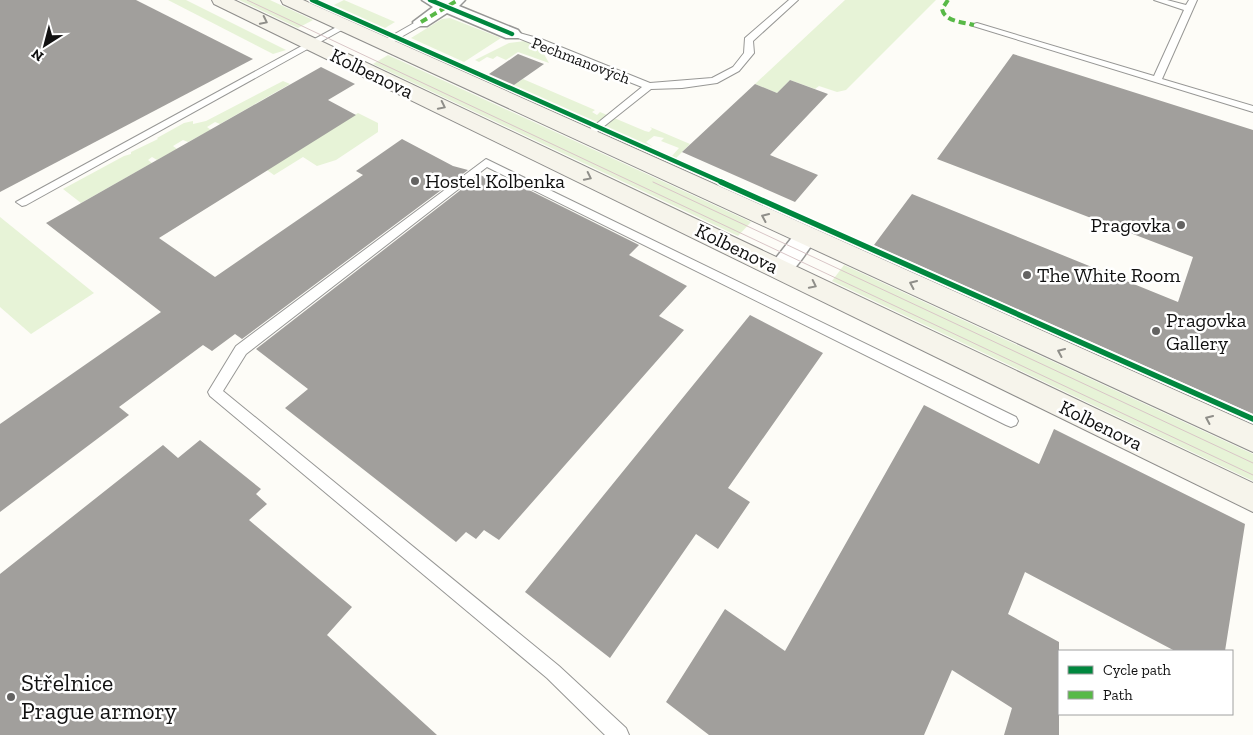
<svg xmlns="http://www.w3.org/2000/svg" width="1253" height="735" viewBox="0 0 1253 735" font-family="'Zilla Slab',serif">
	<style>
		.green { fill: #e7f3d7 }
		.building { fill: #a19f9c }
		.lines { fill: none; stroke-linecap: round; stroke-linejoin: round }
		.lane-casing { stroke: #979795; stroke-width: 2 }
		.street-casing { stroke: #979795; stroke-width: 3 }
		.secondary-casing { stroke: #8e8d8b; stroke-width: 2 }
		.lane { fill: #fffffe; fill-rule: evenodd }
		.street { fill: #fffffe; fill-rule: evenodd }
		.secondary { fill: #f6f4eb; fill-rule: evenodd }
		.tram { stroke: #d9c6c7; stroke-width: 1 }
		.quiet { stroke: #58b947; stroke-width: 4; stroke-dasharray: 7 4; stroke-linecap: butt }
		.cycleway-far1-casing { stroke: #fff; stroke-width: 7 }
		.cycleway-casing { stroke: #fff; stroke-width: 9 }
		.cycleway-far1 { stroke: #00873e; stroke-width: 4.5 }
		.cycleway { stroke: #00873e; stroke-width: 5.5 }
		.oneway { stroke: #8f8e89 }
		.poi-dot { fill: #646362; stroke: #fff; stroke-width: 2 }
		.labels { text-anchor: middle; stroke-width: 5; stroke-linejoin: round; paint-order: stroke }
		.far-street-label { font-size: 16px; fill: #111; stroke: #fff }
		.street-label { font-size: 20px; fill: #111; stroke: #fff }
		.poi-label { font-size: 20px; fill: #111; stroke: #fff; text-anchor: start }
		.near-poi-label { font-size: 24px; fill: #111; stroke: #fff; text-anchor: start }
	</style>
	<rect width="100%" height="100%" fill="#fdfcf7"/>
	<g class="green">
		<polygon points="168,0 186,0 286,50 273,54"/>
		<polygon points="239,0 270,0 313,20 298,28"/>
		<polygon points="344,0 395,22 385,28 334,5"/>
		<polygon points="845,0 936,0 846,90 837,92 819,86 815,89 790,80 777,93 755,84"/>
		<polygon points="450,18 455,20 501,38 464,62 411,38 442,19"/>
		<polygon points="525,41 540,47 549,63 518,52 506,60 497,56 493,59 487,57 479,62 475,60 509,43"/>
		<polygon points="388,55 751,222 738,236 373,64"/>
		<polygon points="523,79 595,110 592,112 597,115 600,112 645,131 649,132 652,129 650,127 690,144 676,158 672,156 679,148 661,141 664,138 654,136 646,142 653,147 514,85"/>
		<polygon points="283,81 290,84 220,124 215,122 207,127 211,130 188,142 183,140 173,146 177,149 157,160 152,157 148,160 152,163 81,203 63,189 124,156 131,154 131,152 158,139 157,138 184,123 193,121 193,124 206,121"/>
		<polygon points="358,113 378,123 378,132 336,160 317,166 303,157 274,175 267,170"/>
		<polygon points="0,217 94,293 31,334 0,307"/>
		<polygon points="844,265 1253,454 1253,481 832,281"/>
	</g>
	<g class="building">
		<polygon points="0,0 136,0 253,59 0,192"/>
		<polygon points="518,54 544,64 514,85 489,74"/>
		<polygon points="1013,54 1253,130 1253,414 874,245 912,194 1178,302 1193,257 937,159"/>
		<polygon points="321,67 355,84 328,100 356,115 159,238 215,277 363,175 356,171 402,139 453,166 468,170 242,339 235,334 212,351 203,345 119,407 129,415 0,512 0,424 161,312 46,223"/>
		<polygon points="790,80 828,94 770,155 818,175 795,202 682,152 755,84 777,93"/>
		<polygon points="480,175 509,188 515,183 639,245 629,255 687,286 659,316 684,330 499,540 484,530 476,539 466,532 456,542 285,408 308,389 256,349"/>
		<polygon points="750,315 823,353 728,488 750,502 718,549 696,534 610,658 525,592"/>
		<polygon points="924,405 1039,464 1054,429 1245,524 1225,651 1175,651 1025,572 1008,614 1059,642 1059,735 1004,735 1012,708 952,670 924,735 709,735 666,702 725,609 785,651"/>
		<polygon points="200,440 261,489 256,494 267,504 249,520 352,607 327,635 437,735 0,735 0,574 163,445 178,458"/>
	</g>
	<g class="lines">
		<defs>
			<g id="lane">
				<polygon points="789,0 798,0 753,41 754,53 739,71 717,83 682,88 651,89 588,139 583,136 584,134 642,87 508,34 512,31 541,39 650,83 712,78 733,67 744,53 745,38"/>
				<polygon points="1154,0 1167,0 1186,5 1189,0 1197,0 1162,79 1253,106 1253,112 970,25 977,23 1154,76 1184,10"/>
				<polygon points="421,19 425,22 424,24 387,45 379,43"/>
				<polygon points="342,24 349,26 26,205 22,206 16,202"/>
				<polygon points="486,159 1016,417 1018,421 1016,425 1011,427 1006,425 487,167 246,354 223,391 559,666 626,728 629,735 605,735 547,678 210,396 208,392 236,346"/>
			</g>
			<g id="street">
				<polygon points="422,0 465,0 459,6 518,30 521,34 518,38 506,38 447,13 427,26 415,26 413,22 433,7"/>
				<path d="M806 228 814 230 817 236 814 242C803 256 792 281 772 275L768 269 772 263 798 230Z"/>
			</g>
			<g id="secondary">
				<polygon points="212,0 234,0 1253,483 1253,512 214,4"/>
				<polygon points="281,0 303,0 1253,425 1253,452 283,4"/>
			</g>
		</defs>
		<use href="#lane" class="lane-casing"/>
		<use href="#street" class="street-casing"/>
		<use href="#secondary" class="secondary-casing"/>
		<use href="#lane" class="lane"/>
		<use href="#street" class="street"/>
		<use href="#secondary" class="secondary"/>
		<g class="tram">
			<polyline points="247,0 1253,475"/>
			<polyline points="653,182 1253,463"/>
		</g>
		<g class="quiet">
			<path d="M948 0 942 9C945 22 963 22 974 25"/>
			<polyline points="421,22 458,0"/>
		</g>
		<defs>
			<g id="cycleway-far1">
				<polyline points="312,0 724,183"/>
				<polyline points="430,0 512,34"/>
			</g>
			<polyline id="cycleway" points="721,182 1253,419"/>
		</defs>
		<use href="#cycleway-far1" class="cycleway-far1-casing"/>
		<use href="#cycleway" class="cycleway-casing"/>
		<use href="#cycleway-far1" class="cycleway-far1"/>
		<use href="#cycleway" class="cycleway"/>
	</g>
	<defs><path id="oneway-chevron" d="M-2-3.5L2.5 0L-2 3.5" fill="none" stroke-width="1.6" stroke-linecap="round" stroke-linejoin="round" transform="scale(1.25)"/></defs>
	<g class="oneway">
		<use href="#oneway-chevron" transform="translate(264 21) rotate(26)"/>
		<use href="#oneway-chevron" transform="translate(442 106) rotate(26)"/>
		<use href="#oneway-chevron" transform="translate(588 177) rotate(26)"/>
		<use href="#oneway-chevron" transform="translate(765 217) rotate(-156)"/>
		<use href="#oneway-chevron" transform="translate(913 284) rotate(-156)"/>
		<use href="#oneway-chevron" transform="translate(813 285) rotate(26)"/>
		<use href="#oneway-chevron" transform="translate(1061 352) rotate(-156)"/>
		<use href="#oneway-chevron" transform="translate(1209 419) rotate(-156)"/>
	</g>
	<g class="poi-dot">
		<circle cx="415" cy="181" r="5"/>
		<circle cx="1181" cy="225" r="5"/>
		<circle cx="1027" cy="275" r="5"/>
		<circle cx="1156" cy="331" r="5"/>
		<circle cx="11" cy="697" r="5"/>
	</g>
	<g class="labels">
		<g class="far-street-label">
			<text transform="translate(581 60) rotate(21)" y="6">Pechmanových</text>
		</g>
		<g class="street-label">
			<text transform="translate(372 73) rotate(26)" y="7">Kolbenova</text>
			<text transform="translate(737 248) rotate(26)" y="7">Kolbenova</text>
			<text transform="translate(1101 425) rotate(26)" y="7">Kolbenova</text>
		</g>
		<g class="poi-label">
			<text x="425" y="188">Hostel Kolbenka</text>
			<text x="1171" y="232" text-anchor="end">Pragovka</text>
			<text x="1037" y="282">The White Room</text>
			<text x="1166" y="327">Pragovka<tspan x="1166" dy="23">Gallery</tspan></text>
		</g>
		<g class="near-poi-label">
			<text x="21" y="691">Střelnice<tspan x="21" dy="28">Prague armory</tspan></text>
		</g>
	</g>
	<rect x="1058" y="650" width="175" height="65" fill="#ffffff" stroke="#a0a0a0"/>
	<rect x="1068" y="666" width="25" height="8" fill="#00873e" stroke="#a0a0a0"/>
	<text x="1103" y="675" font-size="15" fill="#111111">Cycle path</text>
	<rect x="1068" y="691" width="25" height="8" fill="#58b947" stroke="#a0a0a0"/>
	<text x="1103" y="700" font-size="15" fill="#111111">Path</text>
	<g transform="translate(45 45) rotate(216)" stroke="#ffffff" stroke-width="4" paint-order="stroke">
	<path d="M0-4L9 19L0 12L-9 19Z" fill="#111111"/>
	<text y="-8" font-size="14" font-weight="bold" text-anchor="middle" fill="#111111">N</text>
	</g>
</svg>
